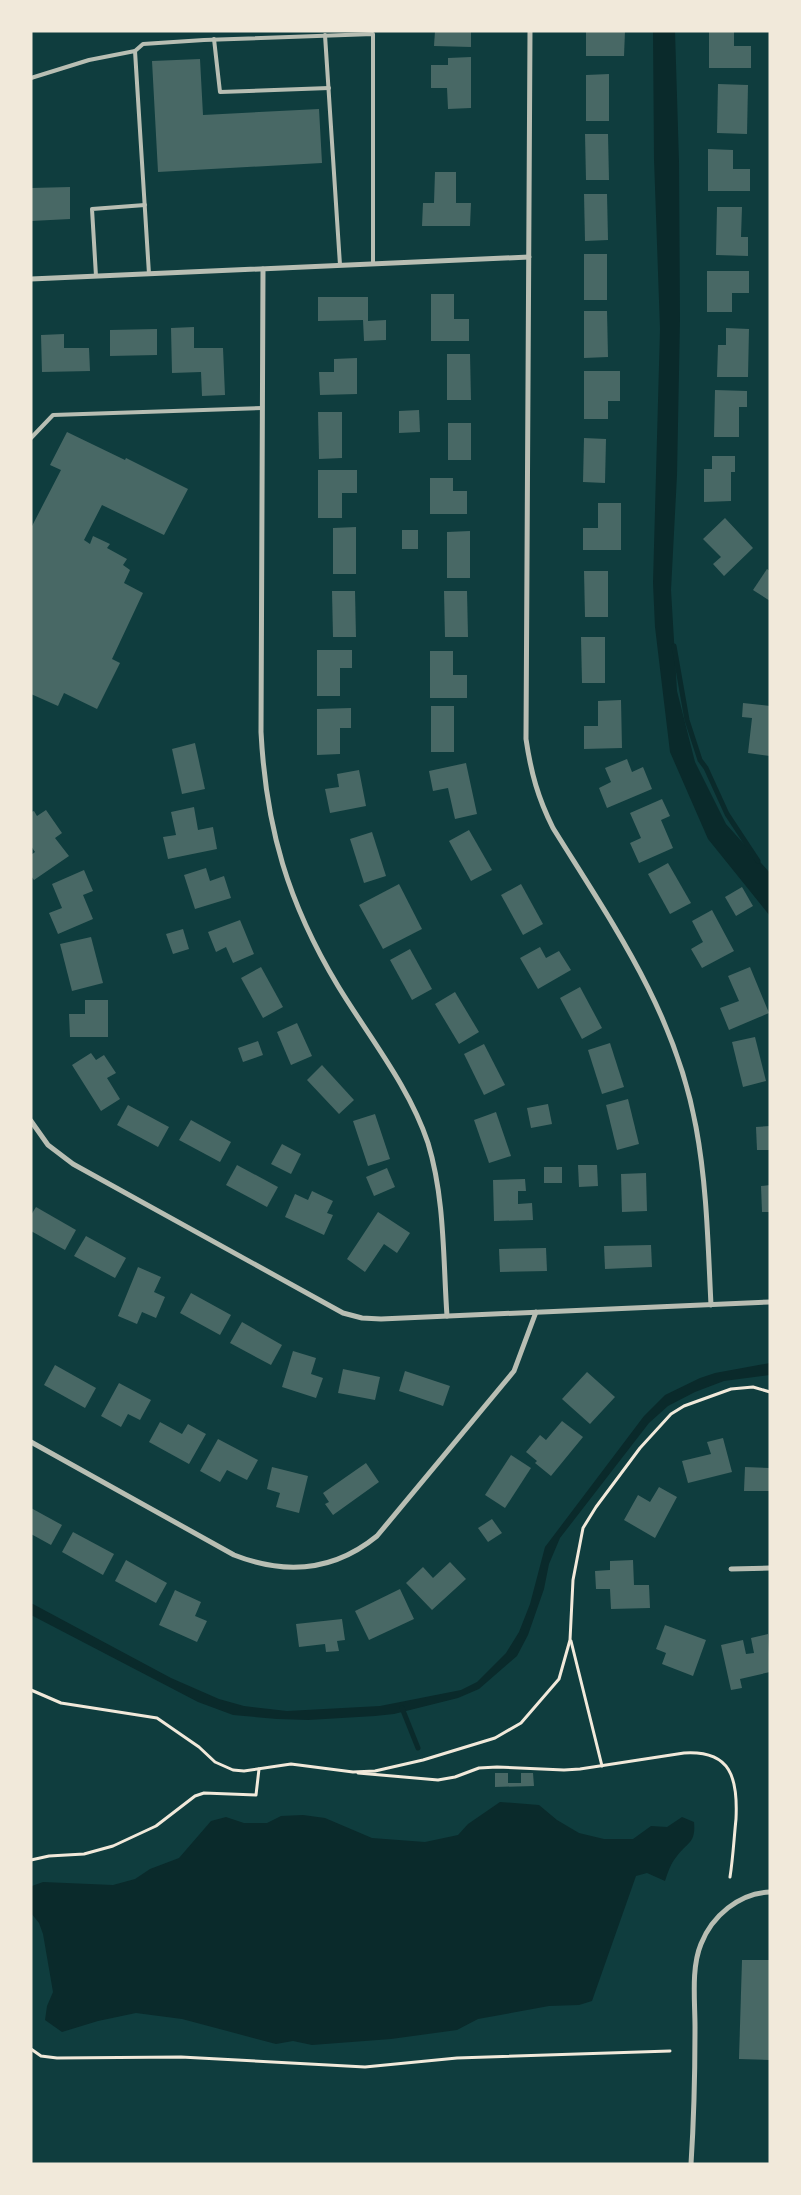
<svg xmlns="http://www.w3.org/2000/svg" width="801" height="2195" viewBox="0 0 801 2195" font-family="'Exo 2',sans-serif">
	<style>
		.water { fill: #0a2a2b }
		.lines { fill: none; stroke-linecap: round; stroke-linejoin: round }
		.stream { stroke: #0a2a2b; stroke-width: 5 }
		.building { fill: #486865 }
		.path { stroke: #f1e9da; stroke-width: 3 }
		.service { stroke: #b8beb3; stroke-width: 4 }
		.minor { stroke: #b8beb3; stroke-width: 5 }
	</style>
	<rect width="100%" height="100%" fill="#0f3d3e"/>
	<g class="water">
		<polygon points="653,31 675,31 679,162 680,320 677,475 671,590 677,691 695,762 726,824 770,873 770,916 708,839 670,752 655,627 653,583 660,329 654,159"/>
		<polygon points="770,1363 770,1375 724,1381 695,1392 668,1406 649,1423 560,1538 549,1564 544,1589 528,1635 517,1656 479,1689 458,1698 394,1714 375,1716 308,1720 277,1719 233,1715 198,1702 31,1615 31,1603 171,1678 219,1699 244,1706 287,1711 380,1706 461,1690 477,1682 506,1653 519,1632 530,1604 545,1547 644,1416 665,1395 700,1378 715,1373"/>
		<path d="M500 1802 539 1805 557 1820 579 1833 604 1839H633L651 1826 667 1827 682 1817 694 1822C696 1843 688 1842 677 1856 671 1863 668 1872 665 1881L647 1873 636 1876 592 2001 579 2005 549 2006 478 2019 457 2030 391 2039 312 2045 293 2041 276 2044 182 2019 136 2013 98 2021 62 2032 45 2020 47 2006 53 1992 43 1934 39 1923 31 1913 32 1886 43 1882 113 1885 135 1879 150 1869 179 1858 211 1821 226 1817 244 1823H267L281 1816 303 1815 325 1818 372 1838 425 1842 458 1835 468 1824Z"/>
	</g>
	<g class="lines">
		<g class="stream">
			<polyline points="674,646 687,720 700,760 706,768 727,814 758,861"/>
			<polyline points="402,1708 418,1748"/>
		</g>
	</g>
	<g class="building">
		<polygon points="435,31 471,31 471,47 434,46"/>
		<polygon points="586,31 625,31 624,56 586,56"/>
		<polygon points="709,31 734,31 734,46 751,46 751,68 709,68"/>
		<polygon points="471,57 471,108 448,109 447,88 431,88 431,65 448,65 448,58"/>
		<polygon points="200,59 203,115 319,109 322,163 158,172 152,61"/>
		<polygon points="609,74 609,121 586,121 586,75"/>
		<polygon points="718,84 748,85 747,134 717,133"/>
		<polygon points="585,134 608,134 609,180 586,180"/>
		<polygon points="708,149 733,150 733,169 750,169 750,191 708,191"/>
		<polygon points="435,172 456,172 456,203 471,203 470,226 422,226 423,203 434,203"/>
		<polygon points="70,187 70,219 31,221 31,188"/>
		<polygon points="584,194 607,194 608,240 585,241"/>
		<polygon points="717,207 742,207 741,237 748,237 748,256 716,255"/>
		<rect x="584" y="254" width="23" height="46"/>
		<polygon points="707,271 749,271 749,293 732,293 732,312 707,312"/>
		<polygon points="431,294 454,294 454,319 469,319 469,341 431,341"/>
		<polygon points="318,297 368,297 368,321 386,320 386,340 364,341 363,320 318,321"/>
		<polygon points="584,311 607,311 608,357 584,358"/>
		<polygon points="194,327 194,348 223,348 225,395 202,396 201,372 172,373 171,328"/>
		<polygon points="726,328 749,329 748,377 717,377 718,345 726,345"/>
		<polygon points="157,329 157,355 110,356 110,330"/>
		<polygon points="64,334 64,348 89,348 90,371 42,372 41,335"/>
		<polygon points="447,354 470,354 471,400 447,400"/>
		<polygon points="357,358 357,394 320,395 319,372 334,372 334,359"/>
		<polygon points="584,371 620,371 620,401 608,401 608,419 584,419"/>
		<polygon points="715,390 747,391 747,407 739,407 739,437 714,437"/>
		<polygon points="419,410 420,432 399,433 399,411"/>
		<polygon points="318,412 342,412 342,458 319,459"/>
		<rect x="448" y="423" width="23" height="37"/>
		<polygon points="67,432 125,460 126,458 188,489 164,535 102,505 84,540 90,544 93,536 110,544 107,548 127,559 123,565 130,570 124,583 143,593 112,659 120,663 97,709 64,693 58,706 31,694 31,528 61,470 50,465"/>
		<polygon points="584,438 606,439 605,483 583,482"/>
		<polygon points="712,456 735,456 735,472 731,472 731,501 704,502 704,469 712,469"/>
		<polygon points="318,470 357,470 357,493 342,493 342,518 318,518"/>
		<polygon points="430,478 453,478 453,491 467,491 467,514 430,514"/>
		<polygon points="598,503 621,503 621,550 583,550 583,528 598,528"/>
		<polygon points="725,518 753,548 724,576 713,564 721,557 703,539"/>
		<polygon points="356,527 356,574 333,574 333,528"/>
		<rect x="402" y="530" width="16" height="19"/>
		<polygon points="470,531 470,578 447,578 447,532"/>
		<polygon points="767,569 770,571 770,601 753,590"/>
		<polygon points="584,571 608,571 608,617 585,617"/>
		<polygon points="332,591 355,591 356,637 333,637"/>
		<polygon points="444,591 467,591 468,637 445,637"/>
		<polygon points="581,637 605,637 605,683 582,683"/>
		<polygon points="317,650 352,650 352,668 340,668 340,696 317,696"/>
		<polygon points="430,651 453,651 453,675 467,675 467,698 430,698"/>
		<polygon points="621,700 622,748 584,749 584,726 598,726 598,701"/>
		<polygon points="743,703 770,706 770,756 748,753 752,718 742,717"/>
		<rect x="431" y="706" width="23" height="46"/>
		<polygon points="351,708 351,728 340,728 340,754 317,755 317,709"/>
		<polygon points="195,743 205,789 182,794 172,749"/>
		<polygon points="627,759 632,772 643,767 652,789 607,808 599,788 611,782 605,768"/>
		<polygon points="466,763 477,814 455,819 448,788 433,791 429,771"/>
		<polygon points="359,770 366,806 330,813 325,789 339,787 337,774"/>
		<polygon points="662,799 670,816 661,820 673,848 639,863 630,843 641,838 630,813"/>
		<polygon points="194,807 198,830 213,827 217,849 168,859 163,837 176,835 171,812"/>
		<polygon points="46,810 62,833 55,838 69,856 34,880 31,876 31,855 35,852 31,846 31,812 34,811 37,816"/>
		<polygon points="469,830 492,870 471,881 449,841"/>
		<polygon points="372,832 386,876 364,883 350,839"/>
		<polygon points="668,863 691,903 670,914 648,874"/>
		<polygon points="206,868 210,881 224,876 231,898 195,909 184,875"/>
		<polygon points="84,870 93,891 83,895 93,919 58,934 49,913 62,908 52,884"/>
		<polygon points="399,884 422,929 383,949 359,905"/>
		<polygon points="521,884 543,924 523,935 501,895"/>
		<polygon points="742,887 753,906 736,916 725,897"/>
		<polygon points="712,910 734,951 702,968 691,949 703,942 692,921"/>
		<polygon points="240,920 254,954 233,963 226,947 216,952 208,932"/>
		<polygon points="183,929 189,949 173,954 166,934"/>
		<polygon points="91,937 103,983 72,991 60,944"/>
		<polygon points="540,947 546,958 559,951 571,970 538,989 520,958"/>
		<polygon points="410,949 432,989 412,1000 390,960"/>
		<polygon points="261,967 283,1007 263,1018 241,978"/>
		<polygon points="750,967 769,1013 729,1030 720,1008 739,1001 728,976"/>
		<polygon points="580,987 602,1028 582,1039 560,998"/>
		<polygon points="455,992 479,1032 459,1044 435,1004"/>
		<polygon points="85,1000 108,1000 108,1037 70,1037 69,1014 85,1014"/>
		<polygon points="297,1023 312,1056 291,1065 277,1032"/>
		<polygon points="755,1037 766,1081 743,1087 732,1042"/>
		<polygon points="258,1041 263,1055 243,1062 238,1048"/>
		<polygon points="610,1043 624,1087 602,1094 588,1050"/>
		<polygon points="484,1044 505,1085 484,1095 464,1054"/>
		<polygon points="91,1053 96,1060 104,1055 116,1073 107,1078 120,1099 101,1111 72,1065"/>
		<polygon points="322,1065 354,1100 339,1114 307,1080"/>
		<polygon points="628,1099 639,1144 617,1150 606,1105"/>
		<polygon points="548,1104 552,1124 531,1128 527,1108"/>
		<polygon points="128,1105 169,1127 158,1147 117,1125"/>
		<polygon points="496,1112 511,1156 489,1163 474,1120"/>
		<polygon points="375,1114 390,1159 368,1166 353,1121"/>
		<polygon points="191,1120 231,1142 220,1162 179,1140"/>
		<polygon points="770,1126 770,1150 757,1150 756,1127"/>
		<polygon points="282,1144 301,1154 291,1174 271,1164"/>
		<polygon points="237,1165 278,1187 267,1207 226,1185"/>
		<polygon points="578,1165 597,1165 598,1186 579,1187"/>
		<rect x="544" y="1167" width="18" height="16"/>
		<polygon points="387,1168 395,1187 374,1196 366,1177"/>
		<polygon points="646,1173 647,1211 622,1212 621,1174"/>
		<polygon points="525,1179 526,1191 518,1191 518,1204 532,1203 533,1220 494,1221 493,1180"/>
		<polygon points="770,1185 770,1212 762,1212 761,1186"/>
		<polygon points="312,1191 333,1201 327,1213 333,1215 324,1235 285,1217 295,1194 308,1200"/>
		<polygon points="36,1207 76,1230 65,1250 31,1231 31,1215"/>
		<polygon points="378,1212 410,1233 397,1253 384,1244 365,1272 347,1259"/>
		<polygon points="86,1236 126,1258 115,1278 74,1256"/>
		<polygon points="651,1245 652,1267 605,1269 604,1246"/>
		<polygon points="546,1248 547,1271 500,1272 499,1249"/>
		<polygon points="138,1267 161,1277 154,1292 165,1297 156,1318 142,1312 137,1324 118,1316"/>
		<polygon points="191,1293 231,1315 220,1335 180,1313"/>
		<polygon points="242,1322 282,1345 271,1365 230,1343"/>
		<polygon points="293,1351 316,1358 311,1374 323,1378 316,1398 282,1387"/>
		<polygon points="55,1365 96,1388 85,1408 44,1385"/>
		<polygon points="343,1369 380,1377 375,1400 338,1393"/>
		<polygon points="405,1371 450,1386 443,1406 399,1391"/>
		<polygon points="587,1372 615,1397 590,1424 562,1399"/>
		<polygon points="119,1383 151,1400 140,1420 128,1414 121,1427 101,1416"/>
		<polygon points="562,1421 583,1437 551,1476 535,1463 537,1461 526,1452 540,1435 546,1440"/>
		<polygon points="160,1422 182,1434 188,1424 206,1434 189,1464 149,1442"/>
		<polygon points="723,1438 732,1472 688,1483 682,1461 711,1454 707,1442"/>
		<polygon points="218,1439 258,1460 247,1480 227,1470 220,1482 200,1471"/>
		<polygon points="511,1455 531,1468 505,1508 485,1495"/>
		<polygon points="366,1463 379,1482 333,1515 325,1504 329,1502 323,1493"/>
		<polygon points="272,1467 308,1476 299,1513 276,1507 280,1493 267,1489"/>
		<polygon points="745,1467 770,1468 770,1491 744,1491"/>
		<polygon points="659,1487 677,1497 655,1538 624,1520 638,1495 650,1502"/>
		<polygon points="31,1508 62,1525 51,1545 31,1534"/>
		<polygon points="492,1519 502,1533 488,1542 478,1528"/>
		<polygon points="73,1532 114,1554 103,1575 62,1552"/>
		<polygon points="126,1560 167,1583 156,1603 115,1581"/>
		<polygon points="633,1560 634,1585 649,1585 650,1608 611,1609 610,1589 596,1589 595,1571 610,1570 610,1561"/>
		<polygon points="450,1562 466,1579 432,1610 406,1583 423,1567 433,1578"/>
		<polygon points="400,1589 414,1619 369,1640 355,1611"/>
		<polygon points="175,1590 201,1602 195,1616 207,1621 197,1642 159,1625"/>
		<polygon points="342,1619 345,1640 337,1641 339,1651 326,1652 325,1644 299,1647 296,1624"/>
		<polygon points="665,1625 706,1640 693,1676 662,1664 666,1653 656,1649"/>
		<polygon points="768,1634 770,1672 740,1679 742,1688 731,1690 721,1645 743,1640 746,1654 754,1653 751,1638"/>
		<polygon points="495,1773 508,1773 508,1783 521,1783 521,1773 533,1773 534,1786 495,1787"/>
		<polygon points="742,1960 770,1960 769,2060 739,2059"/>
	</g>
	<g class="lines">
		<g class="path">
			<polyline points="571,1641 602,1766"/>
			<polyline points="31,1690 61,1703 157,1718 199,1747 215,1762 233,1770 244,1771 291,1764 353,1772 375,1771 423,1760 495,1738 521,1723 559,1679 570,1640 573,1580 583,1528 596,1507 640,1448 671,1414 684,1406 731,1389 753,1387 770,1392"/>
			<path d="M358 1773 438 1780 455 1777 479 1768 497 1767 564 1770 580 1769 684 1753C731 1750 738 1778 736 1819 734 1838 733 1858 730 1877"/>
			<polyline points="31,1860 49,1856 84,1854 113,1846 156,1826 195,1796 204,1793 256,1795 259,1769"/>
			<polyline points="31,2049 41,2056 57,2058 181,2057 365,2067 457,2058 670,2051"/>
		</g>
		<g class="service">
			<polyline points="325,35 340,265"/>
			<polyline points="214,39 220,92 329,88"/>
			<polyline points="31,78 89,60 135,51"/>
			<polyline points="149,274 135,51 143,44 204,40 373,34 373,264"/>
			<polyline points="96,276 92,209 145,205"/>
			<polyline points="31,438 53,415 262,408"/>
		</g>
		<g class="minor">
			<path d="M530 31 526 739C531 773 538 798 553 828 614 926 675 1012 696 1127 707 1186 708 1246 711 1305"/>
			<path d="M263 269 261 732C266 828 288 903 338 986 369 1037 409 1086 428 1143 445 1199 443 1259 447 1316"/>
			<polyline points="31,279 529,257"/>
			<polyline points="31,1121 48,1145 73,1164 343,1313 362,1318 381,1319 770,1302"/>
			<path d="M31 1442 234 1555C285 1575 333 1572 377 1536L514 1371 536 1312"/>
			<polyline points="731,1569 770,1568"/>
			<path d="M691 2164C694 2118 695 2073 695 2027 695 2001 691 1968 701 1944 712 1916 739 1893 770 1892"/>
		</g>
	</g>
	<rect width="801" height="2195" fill="none" stroke="#f1e9da" stroke-width="65"/>
</svg>
